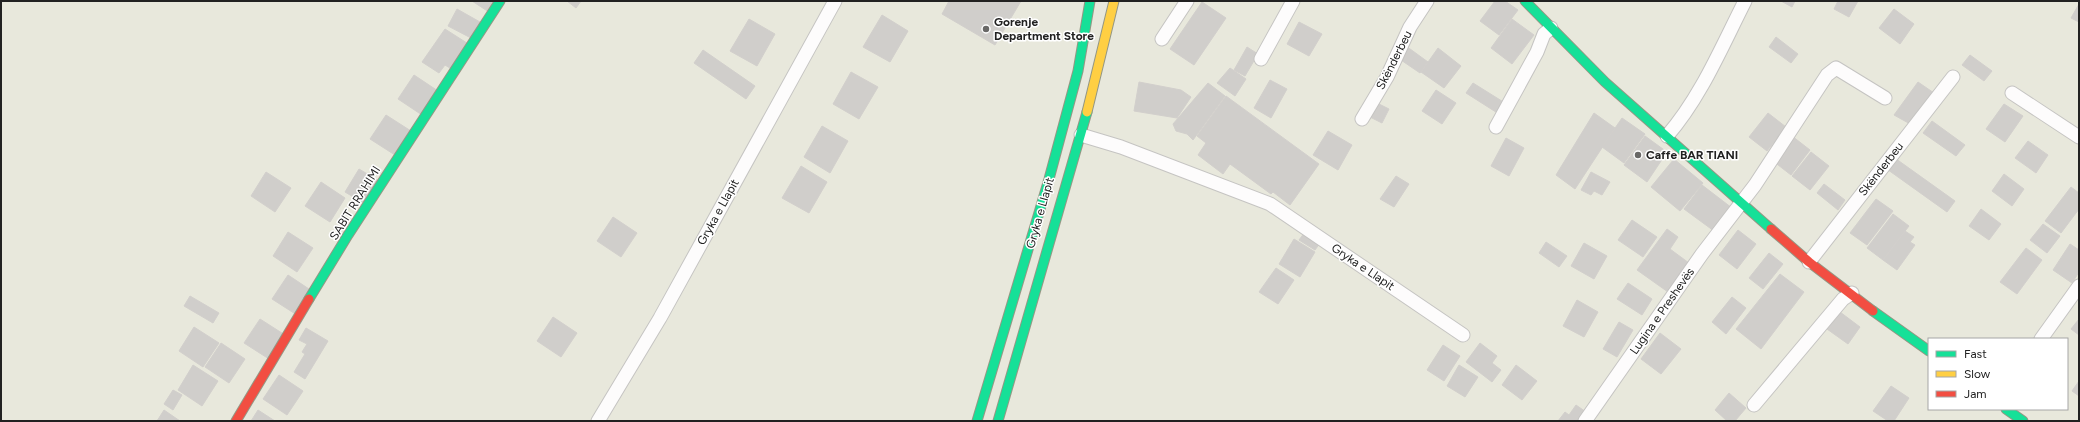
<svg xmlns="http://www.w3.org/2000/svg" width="2080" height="422" viewBox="0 0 2080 422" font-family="Figtree,sans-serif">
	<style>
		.farmland { fill: #e8e8dc; fill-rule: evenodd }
		.building { fill: #d0cecb; stroke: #d2cfcc }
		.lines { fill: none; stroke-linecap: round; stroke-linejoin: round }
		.street-casing { stroke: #c5c4c2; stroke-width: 15 }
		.fast-casing { stroke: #949784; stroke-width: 11 }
		.slow-casing { stroke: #949784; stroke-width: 11 }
		.jam-casing { stroke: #949784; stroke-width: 11 }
		.street { stroke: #fdfcfc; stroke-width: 13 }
		.fast { stroke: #16e098; stroke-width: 9 }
		.slow { stroke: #ffcf43; stroke-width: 9 }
		.jam { stroke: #f24e42; stroke-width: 9 }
		.poi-dot { fill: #696867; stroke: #fff; stroke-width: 1.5 }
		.labels { text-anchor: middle; stroke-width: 3; stroke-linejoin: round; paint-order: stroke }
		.poi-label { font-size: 12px; font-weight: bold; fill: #212121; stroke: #fff; text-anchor: start }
		.street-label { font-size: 12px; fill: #212121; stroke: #fff }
	</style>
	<rect width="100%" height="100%" fill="#efedea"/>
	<path class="farmland" d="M1 1H2079V421H1ZM1929 339H2067V409H1929Z"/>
	<g class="building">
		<polygon points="472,1 501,1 492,14"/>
		<polygon points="567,1 581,1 576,8"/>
		<polygon points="949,1 1021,1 995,45 942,14"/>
		<polygon points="1495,1 1505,1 1518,10 1499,35 1480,21"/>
		<polygon points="1781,1 1795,1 1792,7"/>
		<polygon points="1838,1 1858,1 1849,17 1834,9"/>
		<polygon points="1202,2 1226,18 1194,65 1170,49"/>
		<polygon points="2079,4 2079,22 2071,18"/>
		<polygon points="457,9 480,22 471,38 448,26"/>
		<polygon points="1894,9 1914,24 1900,44 1879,28"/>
		<polygon points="882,15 908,31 890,62 863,47"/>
		<polygon points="749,19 775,34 757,66 730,51"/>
		<polygon points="1512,19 1534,35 1512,64 1491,48"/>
		<polygon points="1299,22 1322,34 1309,56 1287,44"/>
		<polygon points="445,29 470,45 453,70 445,65 439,73 422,62"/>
		<polygon points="1776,37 1798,54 1791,63 1769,47"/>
		<polygon points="1406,46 1428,62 1420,73 1398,58"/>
		<polygon points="1247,47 1258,54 1245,76 1234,70"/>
		<polygon points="1438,48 1461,66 1444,88 1421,72"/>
		<polygon points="703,50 755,86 746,99 694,63"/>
		<polygon points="1970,55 1992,71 1984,81 1962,65"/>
		<polygon points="1230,68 1246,79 1235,96 1217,83"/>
		<polygon points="851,72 878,87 859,119 833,104"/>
		<polygon points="414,75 438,91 422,115 398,99"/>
		<polygon points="1270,80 1287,89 1271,118 1254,108"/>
		<polygon points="1139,82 1181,90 1191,97 1177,118 1134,111"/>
		<polygon points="1918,82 1934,93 1912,125 1894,115"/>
		<polygon points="1208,83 1225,96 1193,140 1187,134 1176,131 1173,124"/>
		<polygon points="1473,83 1505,103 1499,114 1466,93"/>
		<polygon points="1436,90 1456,103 1442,124 1422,111"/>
		<polygon points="1226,96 1319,164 1290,205 1273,192 1271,194 1230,164 1223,174 1198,155 1206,143 1197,136"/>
		<polygon points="1377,103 1389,109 1382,123 1370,117"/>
		<polygon points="2004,104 2023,116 2005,142 1986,129"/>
		<polygon points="1594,113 1615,128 1575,189 1556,175"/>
		<polygon points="1768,113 1786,127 1767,151 1749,137"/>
		<polygon points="386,115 411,131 395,155 370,139"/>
		<polygon points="1622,118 1645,134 1624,163 1602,147"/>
		<polygon points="1932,121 1965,145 1956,156 1923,133"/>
		<polygon points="822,126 848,141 830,173 804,157"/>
		<polygon points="1328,131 1352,145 1338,170 1313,155"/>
		<polygon points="1645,136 1667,152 1647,182 1624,165"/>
		<polygon points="1792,136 1810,150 1791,175 1773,161"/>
		<polygon points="1506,138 1524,148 1509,176 1491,166"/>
		<polygon points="2028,141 2048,155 2036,173 2015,158"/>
		<polygon points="1811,152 1829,166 1810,190 1792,176"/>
		<polygon points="1892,156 1955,201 1947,212 1884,167"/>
		<polygon points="1674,159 1703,183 1680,211 1651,187"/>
		<polygon points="801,166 827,182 809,213 782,198"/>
		<polygon points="359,169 381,182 367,205 345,192"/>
		<polygon points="266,172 291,188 275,212 251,196"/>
		<polygon points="1591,172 1610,182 1602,195 1594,191 1591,195 1581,190"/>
		<polygon points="2004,174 2024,189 2012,206 1992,191"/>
		<polygon points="1396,176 1409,184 1394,207 1380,199"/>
		<polygon points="321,182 345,198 330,222 305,206"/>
		<polygon points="1824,184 1845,200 1838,210 1817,193"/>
		<polygon points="1702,185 1732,208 1714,231 1684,209"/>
		<polygon points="2071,187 2079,193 2079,209 2061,233 2045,221"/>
		<polygon points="1876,199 1893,211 1867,245 1850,233"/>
		<polygon points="1981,209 2001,224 1989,240 1969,226"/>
		<polygon points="1893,214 1909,226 1883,260 1867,248"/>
		<polygon points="613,217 637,233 621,257 597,241"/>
		<polygon points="1632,220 1657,237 1643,257 1618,240"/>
		<polygon points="2043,224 2060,236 2047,253 2030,240"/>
		<polygon points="1667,229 1678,237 1670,249 1689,263 1668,292 1637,270"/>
		<polygon points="1738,230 1756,244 1737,269 1719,255"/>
		<polygon points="1905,231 1914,237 1910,242 1915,245 1897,270 1883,260"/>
		<polygon points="288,232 313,248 297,272 273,256"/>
		<polygon points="1305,232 1320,243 1315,250 1299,240"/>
		<polygon points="1294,239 1315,252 1300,277 1279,264"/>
		<polygon points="1546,242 1567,256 1559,267 1539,253"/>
		<polygon points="1584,243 1607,256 1594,279 1571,266"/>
		<polygon points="2070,244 2079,250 2079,272 2072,283 2053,270"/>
		<polygon points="2026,248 2042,260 2017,294 2000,282"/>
		<polygon points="1769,253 1783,264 1763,289 1749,278"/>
		<polygon points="1276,268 1294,280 1278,304 1259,292"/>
		<polygon points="1780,274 1804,292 1761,349 1736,329"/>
		<polygon points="288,275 312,291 297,315 272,299"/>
		<polygon points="1628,283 1652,299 1642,315 1617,299"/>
		<polygon points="190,296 219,313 213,323 184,306"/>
		<polygon points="1732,297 1746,308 1726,334 1712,322"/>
		<polygon points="1577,300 1598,312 1584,337 1563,326"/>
		<polygon points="1840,312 1860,327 1848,344 1827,329"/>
		<polygon points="553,317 577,333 561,357 537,341"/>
		<polygon points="260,319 285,335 269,359 244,343"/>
		<polygon points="2079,319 2079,335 2071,329"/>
		<polygon points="1619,322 1633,330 1617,357 1603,349"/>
		<polygon points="194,327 219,343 203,367 179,351"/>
		<polygon points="306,328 328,341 305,379 294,372 305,354 302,352 307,344 299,340"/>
		<polygon points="1660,333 1681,349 1661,374 1641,359"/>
		<polygon points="221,343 245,359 229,383 205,367"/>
		<polygon points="1480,343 1497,356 1492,363 1501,370 1492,382 1466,362"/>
		<polygon points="1443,345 1460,356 1444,381 1427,370"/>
		<polygon points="193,365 218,381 202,406 178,390"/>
		<polygon points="1459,365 1478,377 1465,397 1447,386"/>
		<polygon points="1516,365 1537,381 1522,400 1502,385"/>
		<polygon points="279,375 303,391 287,415 263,399"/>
		<polygon points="2079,381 2079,396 2072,391"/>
		<polygon points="1891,386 1909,398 1894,421 1888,421 1873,411"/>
		<polygon points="173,390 182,395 173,410 164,404"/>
		<polygon points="1729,393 1746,408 1735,421 1727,421 1715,410"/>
		<polygon points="1576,405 1586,412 1580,421 1558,421 1565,412 1569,415"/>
		<polygon points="164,410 180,421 157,421"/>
		<polygon points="258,410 275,421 251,421"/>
	</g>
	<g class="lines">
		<defs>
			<g id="street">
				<polyline points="1162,39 1187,1"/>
				<polyline points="1261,59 1293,1"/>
				<polyline points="2012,93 2079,137"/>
				<polyline points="1362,119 1387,77 1410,27 1427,1"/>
				<polyline points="1496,127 1537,52 1544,34 1551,28"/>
				<polyline points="1081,135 1121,147 1270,204 1463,335"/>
				<path d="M1667 136C1701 97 1722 46 1745 1"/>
				<polyline points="1809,262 1953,77"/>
				<polyline points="2041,339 2079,286"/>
				<polyline points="1754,405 1843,299 1852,293"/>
				<polyline points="598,421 660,318 835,1"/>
				<polyline points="1585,421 1702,254 1755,185 1827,75 1836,68 1885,98"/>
			</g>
			<g id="fast">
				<polyline points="1525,1 1605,82 1771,229"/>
				<polyline points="309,299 348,235 500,1"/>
				<polyline points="1873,311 1929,351"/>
				<polyline points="2006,409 2023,421"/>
				<polyline points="977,421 1049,179 1078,71 1090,1"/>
				<polyline points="998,421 1087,112"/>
			</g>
			<polyline id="slow" points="1087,112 1114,1"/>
			<g id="jam">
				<polyline points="1771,229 1809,262 1873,311"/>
				<polyline points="236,421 309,299"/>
			</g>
		</defs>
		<use href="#street" class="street-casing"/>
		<use href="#fast" class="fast-casing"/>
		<use href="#slow" class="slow-casing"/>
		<use href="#jam" class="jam-casing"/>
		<use href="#street" class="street"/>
		<use href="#fast" class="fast"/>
		<use href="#slow" class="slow"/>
		<use href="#jam" class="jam"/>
	</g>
	<g class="poi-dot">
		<circle cx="986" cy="29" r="4"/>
		<circle cx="1638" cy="155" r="4"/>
	</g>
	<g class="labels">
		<g class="poi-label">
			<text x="994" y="26">Gorenje<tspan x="994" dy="14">Department Store</tspan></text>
			<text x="1646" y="159">Caffe BAR TIANI</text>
		</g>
		<g class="street-label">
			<text transform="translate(1394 60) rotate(-63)" y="4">Skënderbeu</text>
			<text transform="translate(1881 169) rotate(-52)" y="4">Skënderbeu</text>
			<text transform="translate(355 203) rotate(-58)" y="4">SABIT RRAHIMI</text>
			<text transform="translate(718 212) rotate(-61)" y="4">Gryka e Llapit</text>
			<text transform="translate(1040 213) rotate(-74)" y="4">Gryka e Llapit</text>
			<text transform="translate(1363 267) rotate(34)" y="4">Gryka e Llapit</text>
			<text transform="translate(1662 311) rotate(-55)" y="4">Lugina e Preshevës</text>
		</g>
	</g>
	<rect width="2080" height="422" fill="none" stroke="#212121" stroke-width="4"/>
	<rect x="1928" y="338" width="140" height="72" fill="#ffffff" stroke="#a6a6a6"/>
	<rect x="1936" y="351" width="20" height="6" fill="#16e098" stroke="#a6a6a6"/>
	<text x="1964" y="358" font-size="12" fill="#212121">Fast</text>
	<rect x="1936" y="371" width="20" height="6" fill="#ffcf43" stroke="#a6a6a6"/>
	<text x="1964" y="378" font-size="12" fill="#212121">Slow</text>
	<rect x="1936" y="391" width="20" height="6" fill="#f24e42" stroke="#a6a6a6"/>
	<text x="1964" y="398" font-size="12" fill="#212121">Jam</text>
</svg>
